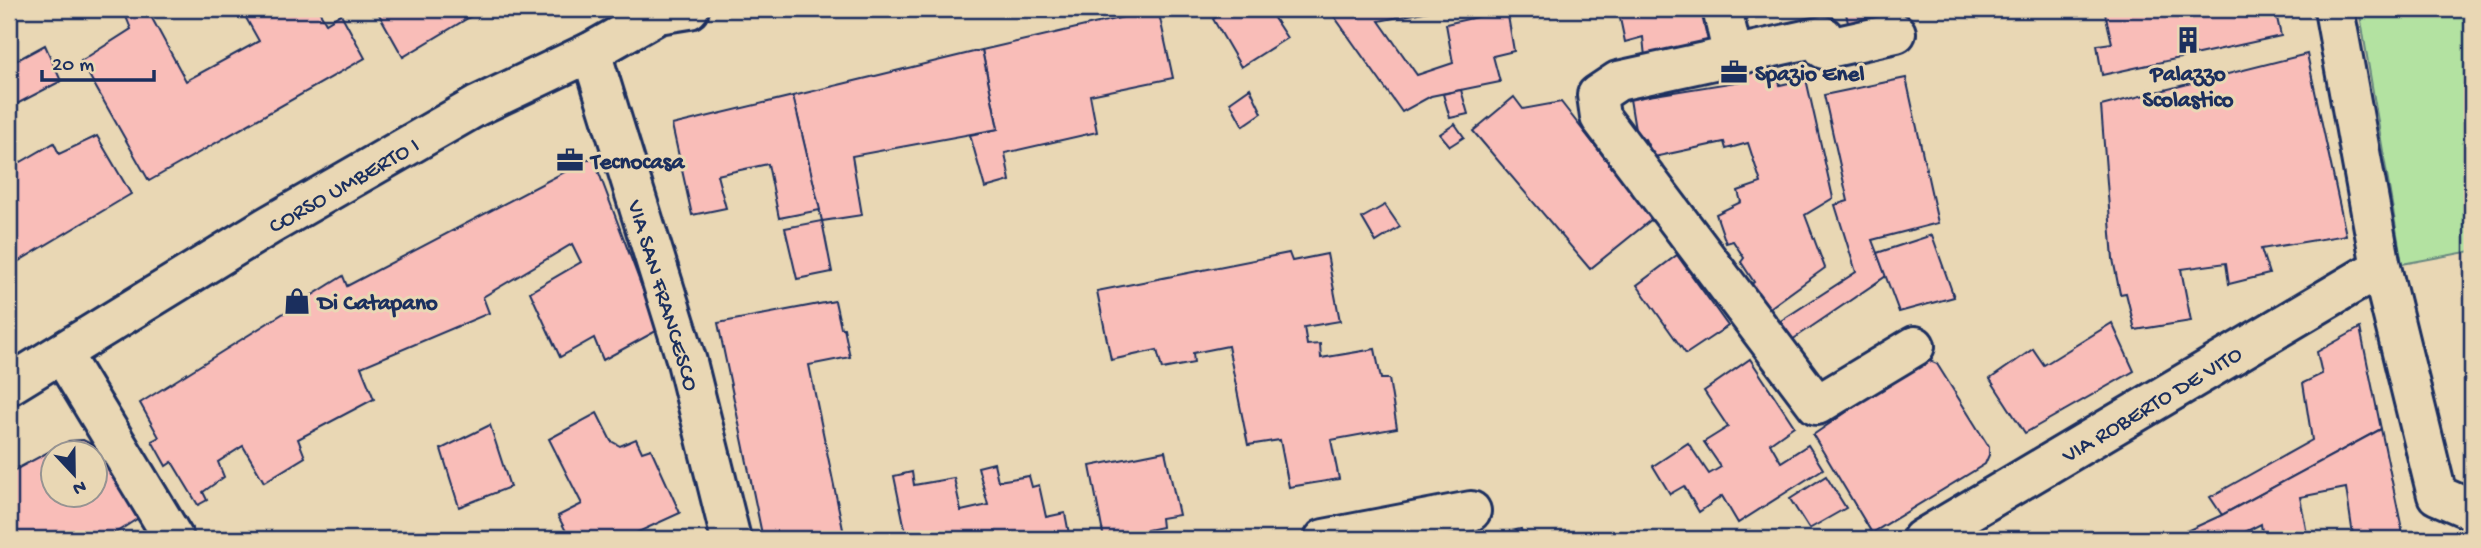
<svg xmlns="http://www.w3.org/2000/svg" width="2481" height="548" viewBox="0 0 2481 548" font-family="'Gochi Hand',sans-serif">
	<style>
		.green { fill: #b3e2a1; stroke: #678880; stroke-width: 2 }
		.building { fill: #f9bdb8; stroke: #1b2f5e; stroke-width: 2; fill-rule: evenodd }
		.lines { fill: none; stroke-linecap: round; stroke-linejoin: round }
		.street-casing { stroke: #1b2f5e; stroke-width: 44 }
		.secondary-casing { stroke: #1b2f5e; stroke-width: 44 }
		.street { stroke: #e9d7b4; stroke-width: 38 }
		.secondary { stroke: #e9d7b4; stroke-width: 38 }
		.labels { text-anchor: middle; stroke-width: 6; stroke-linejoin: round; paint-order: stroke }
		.poi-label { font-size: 23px; font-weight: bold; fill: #1b2f5e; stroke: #e9d7b4; text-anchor: start }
		.street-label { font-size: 23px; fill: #1b2f5e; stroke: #e9d7b4 }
	</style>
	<rect width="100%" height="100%" fill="#e9d7b4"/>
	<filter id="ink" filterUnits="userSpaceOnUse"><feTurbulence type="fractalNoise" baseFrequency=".0143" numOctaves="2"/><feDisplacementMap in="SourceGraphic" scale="14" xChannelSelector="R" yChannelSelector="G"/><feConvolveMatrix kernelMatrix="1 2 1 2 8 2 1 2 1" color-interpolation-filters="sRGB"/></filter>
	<g filter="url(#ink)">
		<polygon class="green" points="2359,9 2472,9 2472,251 2402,264"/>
		<g class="building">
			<polygon points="123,9 147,9 186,81 259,41 241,9 318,9 326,23 341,14 365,58 149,181 81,61 131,29"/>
			<polygon points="376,9 483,9 403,57"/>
			<polygon points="1158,9 1173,78 1090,95 1097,132 1005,153 1010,181 985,188 970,135 998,129 982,50"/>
			<polygon points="1231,9 1268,9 1287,38 1241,67 1213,19"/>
			<polygon points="1329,9 1439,9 1379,21 1417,75 1453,63 1446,24 1507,10 1514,51 1493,56 1500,82 1431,96 1402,112"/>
			<polygon points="1618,9 1703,9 1710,43 1645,57 1643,37 1625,42"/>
			<polygon points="1845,9 1883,9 1887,28 1851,36"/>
			<polygon points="2104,9 2275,9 2281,36 2102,75 2097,45 2112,43"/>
			<polygon points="45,45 61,81 9,108 9,61 10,64"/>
			<polygon points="982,50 998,129 852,156 862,215 822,221 793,96"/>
			<polygon points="2307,54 2346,235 2261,249 2269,274 2229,284 2226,263 2181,269 2191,321 2135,330 2126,293 2120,294 2113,259 2101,106"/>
			<polygon points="1774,64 1780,85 1806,79 1833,198 1805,215 1825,268 1767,310 1748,287 1754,282 1741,262 1744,258 1733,241 1726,243 1716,214 1741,202 1738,191 1761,183 1748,143 1726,149 1724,142 1654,157 1645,139 1637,142 1630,99 1742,81 1740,72"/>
			<polygon points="1906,78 1938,223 1872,240 1886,276 1792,340 1779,322 1856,272 1835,205 1848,201 1824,95"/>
			<polygon points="1250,88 1262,113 1243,126 1230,102"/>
			<polygon points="1461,90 1468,114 1450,118 1443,94"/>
			<polygon points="793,96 820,210 779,218 768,164 717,175 726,208 692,215 672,125"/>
			<polygon points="1514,97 1523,109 1561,102 1652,219 1590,269 1473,131"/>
			<polygon points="1455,124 1464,137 1450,146 1440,134"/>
			<polygon points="97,136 131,194 9,267 9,169 54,143 59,154"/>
			<polygon points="593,157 658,330 603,360 594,338 560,357 530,292 581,262 572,244 483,297 489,313 361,367 374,399 298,439 305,457 264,482 243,446 218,462 224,477 203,492 207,500 198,505 172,462 166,466 152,441 159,437 140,403 343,276 347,286"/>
			<polygon points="1385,205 1400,227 1376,242 1362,218"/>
			<polygon points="822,221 832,272 797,279 785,228"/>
			<polygon points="1932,235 1954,297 1899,312 1877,253"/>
			<polygon points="1289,253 1292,261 1327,254 1340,321 1304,327 1307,345 1320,344 1321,358 1375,349 1381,379 1389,379 1397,428 1331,440 1339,479 1289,487 1280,440 1248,445 1228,346 1193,353 1194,363 1162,369 1157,350 1111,360 1097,291"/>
			<polygon points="1677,255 1728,326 1686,354 1637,285"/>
			<polygon points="835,301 841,328 844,328 850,357 809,365 845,539 763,539 718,323"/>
			<polygon points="2112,323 2134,371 2025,433 1990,379 2033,349 2044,365"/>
			<polygon points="2360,328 2381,429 2222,515 2210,497 2312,440 2303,383 2322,374 2317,352"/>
			<polygon points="1750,359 1794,426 1770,443 1781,462 1808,445 1823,469 1738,523 1722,496 1699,512 1684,486 1670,494 1653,466 1688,443 1709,474 1721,467 1704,442 1728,427 1704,391"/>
			<polygon points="1927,360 1937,364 1989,447 1989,455 1985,464 1872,533 1813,435 1921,361"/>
			<polygon points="597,413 611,441 620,446 636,439 642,452 651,449 680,513 623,539 570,539 558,516 582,504 549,439"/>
			<polygon points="490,425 510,487 459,507 441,449"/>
			<polygon points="2381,429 2404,539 2337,539 2353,535 2346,488 2300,497 2308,539 2295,539 2295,536 2263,539 2261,524 2231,539 2169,539 2222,515"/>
			<path d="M83 440 95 446 140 517 106 539H9V493L11 488 9 473 69 441ZM52 454H94V496H52Z"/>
			<polygon points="1165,451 1179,515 1161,518 1162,527 1104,539 1090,466"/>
			<polygon points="994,463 998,481 1029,476 1032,487 1039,485 1046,517 1065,513 1070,539 907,539 894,476 912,472 914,485 954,478 961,511 988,505 978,467"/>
			<polygon points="1826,476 1846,508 1809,529 1790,499"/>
			<polygon points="1521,529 1523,536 1533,535 1534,539 1474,539"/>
		</g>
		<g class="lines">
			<defs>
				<g id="street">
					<polyline points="1722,9 1733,56"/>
					<polyline points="2334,9 2381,267 2437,495 2472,510"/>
					<polyline points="1896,33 1824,49 1823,36 1618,81 1597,95 1600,117 1817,405 1915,346"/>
					<polyline points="591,52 687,362 731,539"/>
					<polyline points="62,354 174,539"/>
					<polyline points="1324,539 1471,511"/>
					<polyline points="1922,539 2381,267"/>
				</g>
				<polyline id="secondary" points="9,385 268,226 477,106 591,52 658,14 689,9"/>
			</defs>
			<use href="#street" class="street-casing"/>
			<use href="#secondary" class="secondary-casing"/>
			<use href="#street" class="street"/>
			<use href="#secondary" class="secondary"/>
		</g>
	</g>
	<defs>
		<symbol id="building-bare" viewBox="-9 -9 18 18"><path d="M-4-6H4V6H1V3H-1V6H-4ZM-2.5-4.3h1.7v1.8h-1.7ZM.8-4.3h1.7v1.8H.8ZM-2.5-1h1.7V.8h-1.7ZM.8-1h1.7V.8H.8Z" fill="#1b2f5e" stroke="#e9d7b4" stroke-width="2.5" paint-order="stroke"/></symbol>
		<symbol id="office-bare" viewBox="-9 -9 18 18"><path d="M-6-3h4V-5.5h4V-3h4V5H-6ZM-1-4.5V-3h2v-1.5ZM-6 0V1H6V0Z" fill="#1b2f5e" stroke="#e9d7b4" stroke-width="2.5" paint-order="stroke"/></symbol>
		<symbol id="shop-bare" viewBox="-9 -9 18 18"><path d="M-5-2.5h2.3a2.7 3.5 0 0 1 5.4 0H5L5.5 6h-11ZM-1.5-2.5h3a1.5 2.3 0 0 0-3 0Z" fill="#1b2f5e" stroke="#e9d7b4" stroke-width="2.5" paint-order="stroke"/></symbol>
	</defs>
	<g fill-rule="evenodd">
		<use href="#building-bare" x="2169" y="21" width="38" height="38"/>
		<use href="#office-bare" x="1715" y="53" width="38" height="38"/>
		<use href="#office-bare" x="551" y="141" width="38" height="38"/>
		<use href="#shop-bare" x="278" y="282" width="38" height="38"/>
	</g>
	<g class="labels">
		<g class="poi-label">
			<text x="1755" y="80">Spazio Enel</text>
			<text x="2188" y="80" text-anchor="middle">Palazzo<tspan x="2188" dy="26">Scolastico</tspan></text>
			<text x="591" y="168">Tecnocasa</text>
			<text x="318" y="309">Di Catapano</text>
		</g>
		<g class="street-label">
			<text transform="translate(343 184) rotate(-30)" y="8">CORSO UMBERTO I</text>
			<text transform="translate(665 295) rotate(73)" y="8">VIA SAN FRANCESCO</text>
			<text transform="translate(2151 403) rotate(-31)" y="8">VIA ROBERTO DE VITO</text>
		</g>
	</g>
	<rect width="2481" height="548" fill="none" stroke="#e9d7b4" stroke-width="35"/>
	<rect x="18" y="18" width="2446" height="513" fill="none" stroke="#1b2f5e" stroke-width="2.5" filter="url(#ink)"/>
	<g transform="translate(74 474) rotate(158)"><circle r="33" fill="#e9d7b4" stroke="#979492" stroke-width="2"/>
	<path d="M0-5L12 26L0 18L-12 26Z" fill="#1b2f5e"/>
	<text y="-10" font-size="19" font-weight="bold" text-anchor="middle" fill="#1b2f5e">N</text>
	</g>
	<path d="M42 70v10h112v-10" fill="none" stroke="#1b2f5e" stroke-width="3.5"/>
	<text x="52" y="70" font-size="21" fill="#1b2f5e" stroke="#e9d7b4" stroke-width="5" paint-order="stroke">20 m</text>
</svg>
